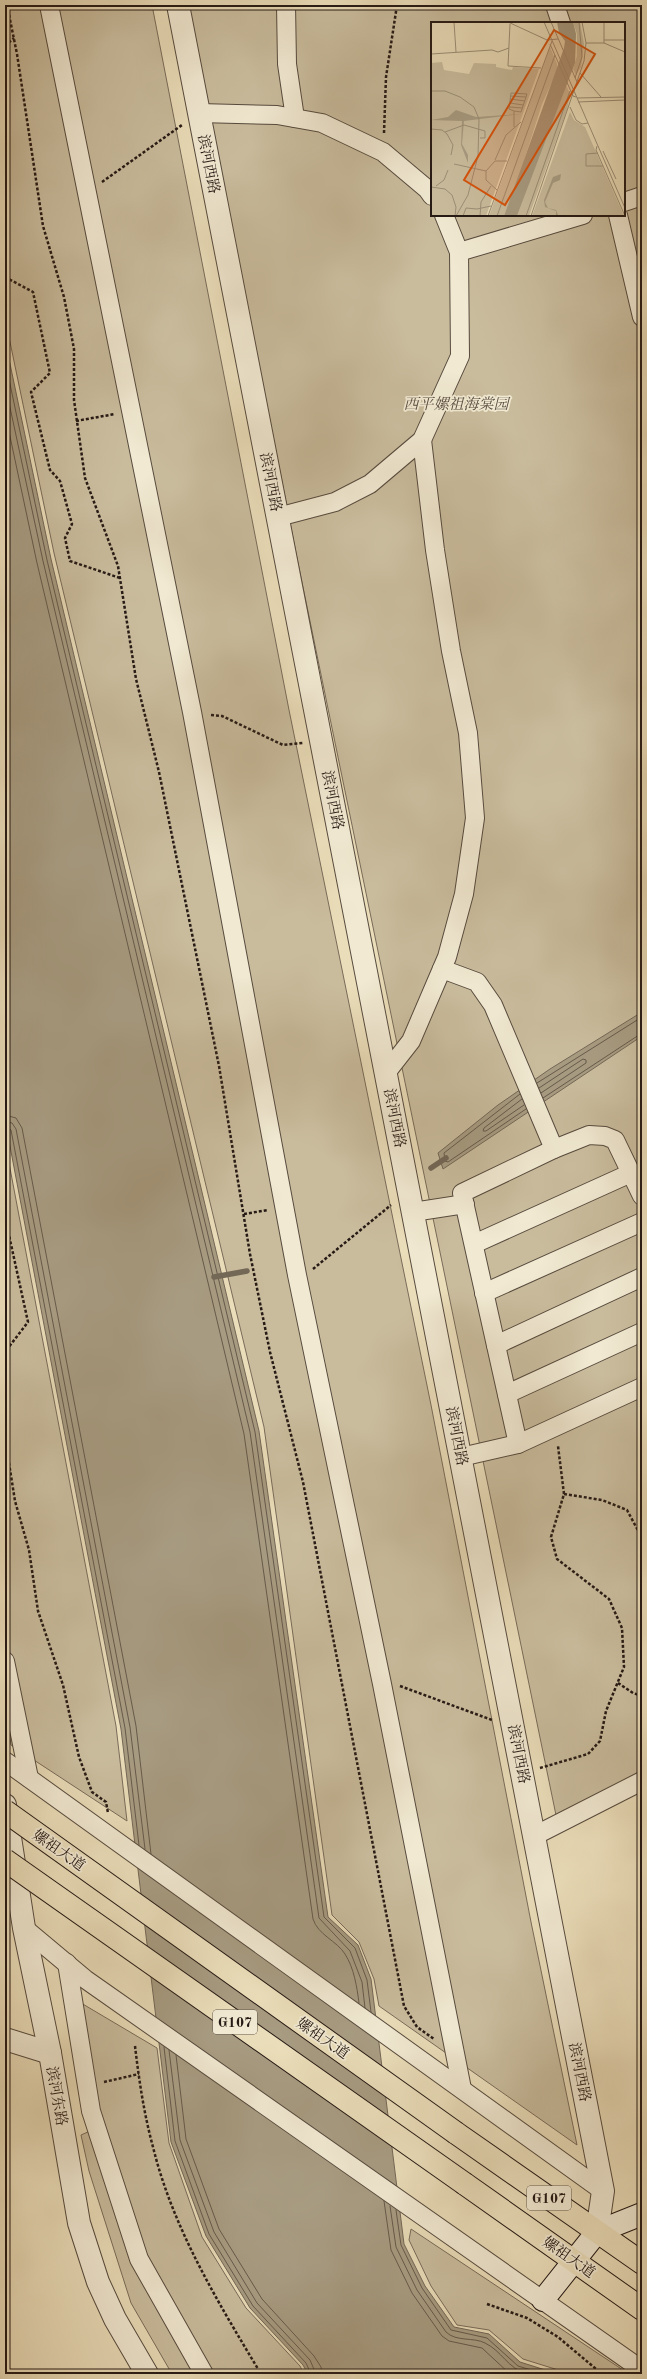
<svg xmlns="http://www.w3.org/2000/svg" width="647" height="2379" viewBox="0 0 647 2379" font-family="'Old Standard TT','Noto Serif SC',serif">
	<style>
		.green { fill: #c9bc9d; stroke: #786b59; fill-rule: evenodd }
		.water { fill: #a79b81; stroke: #736756 }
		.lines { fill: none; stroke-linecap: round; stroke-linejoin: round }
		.shore { stroke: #665a4b; stroke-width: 1 }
		.stream { stroke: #736756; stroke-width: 5.5 }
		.minor-casing { stroke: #574b3e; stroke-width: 20 }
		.tertiary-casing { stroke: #574b3e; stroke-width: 24 }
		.secondary-casing { stroke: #261a15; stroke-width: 24 }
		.trunk-casing { stroke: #261a15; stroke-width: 24 }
		.path { stroke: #261a15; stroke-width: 2.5; stroke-dasharray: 3 2; stroke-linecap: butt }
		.minor { stroke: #f1e9d2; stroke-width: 18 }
		.tertiary { stroke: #f1e9d2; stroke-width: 22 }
		.secondary { stroke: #f1e9d2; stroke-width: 22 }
		.trunk { stroke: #eaddb9; stroke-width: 22 }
		.trunk-bridge-casing { stroke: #261a15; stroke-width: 24; stroke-linecap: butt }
		.trunk-bridge { stroke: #eaddb9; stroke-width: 22 }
		.labels { text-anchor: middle; stroke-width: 3.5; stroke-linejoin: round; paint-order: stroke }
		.shield { fill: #f1e9d2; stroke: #63584e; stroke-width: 1 }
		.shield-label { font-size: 14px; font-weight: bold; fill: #261a15 }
		.street-label { font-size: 15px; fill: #261a15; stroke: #f1e9d2 }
		.park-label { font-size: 15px; font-style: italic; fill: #574b3e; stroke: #f1e9d2 }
		.inset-road { fill: none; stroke: #9c8f77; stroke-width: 1 }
		.view { fill: #d5530d; fill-opacity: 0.15; stroke: #d5530d; stroke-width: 2 }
		.inset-edge { fill: none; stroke: #261a15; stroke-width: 2 }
	</style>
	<rect width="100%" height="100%" fill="#eaddb9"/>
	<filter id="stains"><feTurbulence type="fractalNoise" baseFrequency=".005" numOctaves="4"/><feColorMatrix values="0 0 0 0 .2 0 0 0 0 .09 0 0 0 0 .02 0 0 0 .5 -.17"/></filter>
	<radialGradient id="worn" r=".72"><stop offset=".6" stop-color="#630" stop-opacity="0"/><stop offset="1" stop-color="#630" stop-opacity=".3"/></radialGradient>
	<g class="green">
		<polygon points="5,5 152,5 289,710 431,1405 531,1922 577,2145 379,2006 374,1979 359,1942 332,1915 264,1427 54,553 5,318"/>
		<path d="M188 5H642V1775L557 1820 297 558ZM432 23H624V215H432Z"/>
		<polygon points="5,1142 116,1726 127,1821 11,1745 5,1704"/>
		<polygon points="76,2000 157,2048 169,2143 202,2237 246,2308 300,2366 304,2374 172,2374 131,2303 89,2171 81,2135 99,2127"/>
		<polygon points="411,2229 629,2374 571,2374 523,2359 489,2330 457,2325 431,2286 409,2240"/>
	</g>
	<g class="water">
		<polygon points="5,340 51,559 259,1431 328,1917 358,1945 371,1979 404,2244 425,2286 454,2327 489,2334 520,2362 558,2374 308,2374 303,2365 250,2308 206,2236 171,2142 121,1729 5,1120"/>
		<polygon points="642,1012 642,1036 443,1169 438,1153 498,1105 550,1069"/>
	</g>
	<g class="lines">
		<g class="shore">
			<polyline points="5,360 47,560 255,1432 324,1917 355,1948 367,1980 371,2012"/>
			<polyline points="5,384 43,561 250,1432 319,1918 350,1951 362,1982 365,2008"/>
			<path d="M5 413 37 563 244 1434 313 1919C318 1935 337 1941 345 1954 354 1968 357 1987 359 2003"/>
			<polyline points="537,1083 642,1017"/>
			<polyline points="539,1088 583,1059 586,1060 586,1063 541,1093"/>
			<polyline points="520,1094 444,1153 445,1161 448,1162 526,1109"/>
			<polyline points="543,1098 642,1033"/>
			<polyline points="522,1099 484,1128 483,1131 486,1131 524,1105"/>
			<polyline points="5,1115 16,1118 22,1128 136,1726 151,1854"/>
			<polyline points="5,1121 12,1123 16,1129 130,1727 145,1849"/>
			<polyline points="5,1126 11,1130 125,1728 139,1845"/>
			<polyline points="164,2047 175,2141 209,2234 253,2306 306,2363 311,2374"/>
			<polyline points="169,2050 180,2140 214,2232 257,2303 310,2360 316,2374"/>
			<polyline points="176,2055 186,2139 219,2229 262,2299 314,2356 321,2367 322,2374"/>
			<polyline points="384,2201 391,2250 412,2293 442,2336 449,2341 482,2348 510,2374"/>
			<path d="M390 2206 396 2247 417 2290 446 2332C456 2342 474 2337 485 2343 502 2351 507 2368 527 2374"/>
			<polyline points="396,2210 401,2245 422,2288 451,2330 487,2338 518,2366 544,2374"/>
		</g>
		<g class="stream">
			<polyline points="431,1168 446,1158"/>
			<polyline points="214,1277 247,1271"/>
		</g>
		<defs>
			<g id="minor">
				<polyline points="49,5 192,712 297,1275 382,1684 462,2089"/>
				<polyline points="286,5 287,64 295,118"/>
				<polyline points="555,5 561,23"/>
				<polyline points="199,113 277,115 322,123 383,152 427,189 432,196"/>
				<polyline points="624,202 642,196"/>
				<polyline points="618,215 642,317"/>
				<polyline points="459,252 583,215"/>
				<polyline points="278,517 335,502 370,484 422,440 460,356 459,252 444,215"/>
				<polyline points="442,969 477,982 493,1005 554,1149"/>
				<polyline points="386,1073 411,1041 447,957 464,894 475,818 468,733 451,651 435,550 422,440"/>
				<polyline points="642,1196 615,1140 605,1136 589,1135 554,1149 462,1193 518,1444 642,1387"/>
				<polyline points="413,1212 465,1204"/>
				<polyline points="474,1244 631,1173"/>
				<polyline points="484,1293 642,1222"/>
				<polyline points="496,1345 642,1277"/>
				<polyline points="507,1394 642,1332"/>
				<polyline points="461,1457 518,1444"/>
				<polyline points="5,1661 29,1778"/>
				<polyline points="5,1761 603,2191"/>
				<polyline points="534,1836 642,1781"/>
				<polyline points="24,1928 85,1979 642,2370"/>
				<polyline points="67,1963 91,2111 139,2259 204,2374"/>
			</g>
			<g id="tertiary">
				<polyline points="178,5 603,2191 597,2232"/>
				<polyline points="5,1805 24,1928 50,2053 79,2223 98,2282 115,2319 147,2374"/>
				<polyline points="5,2039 50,2053"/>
			</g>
			<polyline id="secondary" points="543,2300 597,2232 642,2214"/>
			<g id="trunk">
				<polyline points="456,2133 642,2263"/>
				<polyline points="465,2184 642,2309"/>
			</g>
		</defs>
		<use href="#minor" class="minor-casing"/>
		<use href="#tertiary" class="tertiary-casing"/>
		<use href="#secondary" class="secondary-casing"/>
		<use href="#trunk" class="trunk-casing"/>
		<g class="path">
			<polyline points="7,5 17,54 43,226 64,297 74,349 74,400 85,478 118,566 136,679 159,772 219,1066 250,1254 270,1352 303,1482 404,2006 417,2027 434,2039"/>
			<polyline points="5,46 14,38"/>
			<polyline points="384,133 386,77 397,5"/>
			<polyline points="102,182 182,125"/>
			<polyline points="5,277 33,292 50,373 31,392 50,470 60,481 72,524 65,538 70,561 120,578"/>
			<polyline points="76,421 115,414"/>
			<polyline points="211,715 222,716 283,745 303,743"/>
			<polyline points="244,1214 268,1210"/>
			<polyline points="5,1217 28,1322 5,1352"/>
			<polyline points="313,1269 391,1205"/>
			<polyline points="5,1438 15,1501 29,1550 38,1611 63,1685 79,1757 92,1792 106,1802 108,1813"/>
			<polyline points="564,1494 602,1500 627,1510 642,1538"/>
			<polyline points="618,1683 633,1693 642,1696"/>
			<polyline points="400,1686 492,1720"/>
			<polyline points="540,1768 588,1754 600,1741 606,1711 624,1667 622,1628 609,1599 557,1559 551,1537 564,1494 558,1446"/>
			<path d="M135 2046C139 2080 144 2114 153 2147 173 2229 218 2302 261 2374"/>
			<polyline points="104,2082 139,2074"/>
			<polyline points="487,2304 527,2318 558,2337 602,2374"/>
		</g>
		<use href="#minor" class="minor"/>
		<use href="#tertiary" class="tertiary"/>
		<use href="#secondary" class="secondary"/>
		<use href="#trunk" class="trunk"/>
		<defs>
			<g id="trunk-bridge">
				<polyline points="5,1811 456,2133"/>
				<polyline points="5,1860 465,2184"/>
			</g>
		</defs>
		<use href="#trunk-bridge" class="trunk-bridge-casing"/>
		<use href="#trunk-bridge" class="trunk-bridge"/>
	</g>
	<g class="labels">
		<g class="shield">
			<rect x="213" y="2010" width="44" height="24" rx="3"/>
			<rect x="527" y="2186" width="44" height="24" rx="3"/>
		</g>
		<g class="shield-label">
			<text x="235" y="2027">G107</text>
			<text x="549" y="2203">G107</text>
		</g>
		<g class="street-label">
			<text transform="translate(209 164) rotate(79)" y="5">滨河西路</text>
			<text transform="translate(271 482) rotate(79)" y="5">滨河西路</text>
			<text transform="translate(333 800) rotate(79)" y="5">滨河西路</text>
			<text transform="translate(395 1118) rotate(79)" y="5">滨河西路</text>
			<text transform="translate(457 1436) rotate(79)" y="5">滨河西路</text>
			<text transform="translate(519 1754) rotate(79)" y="5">滨河西路</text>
			<text transform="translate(59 1850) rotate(35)" y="5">嫘祖大道</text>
			<text transform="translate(323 2038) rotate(35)" y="5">嫘祖大道</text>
			<text transform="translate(580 2072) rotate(79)" y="5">滨河西路</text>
			<text transform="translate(57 2096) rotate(80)" y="5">滨河东路</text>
			<text transform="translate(569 2257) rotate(35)" y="5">嫘祖大道</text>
		</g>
		<g class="park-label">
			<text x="456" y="409">西平嫘祖海棠园</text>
		</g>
	</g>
	<g transform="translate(431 22)">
		<rect width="194" height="194" fill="#eaddb9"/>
		<path d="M142 0H149L153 22 150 45 145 53 142 47 146 34V12ZM119 25 126 42V49L111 82 84 167 73 194H58ZM11 40 13 48 38 52 43 41 65 42V45L81 48 82 45 108 47 55 194H0V41ZM135 63 139 72 136 88 98 194H86ZM139 90 143 98 154 105 193 194H101Z" fill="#c9bc9d"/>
		<path d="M126 0H142L145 12 144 41 86 194H73L133 26 134 19 128 11ZM25 88 45 95 90 92 33 99 31 122 37 133V141L30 123 31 99 0 98 17 95ZM130 152 129 158 122 161 114 180 117 186 125 188 127 193 131 194H125V189L114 185 113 178 122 155Z" fill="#a79b81"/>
		<path class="inset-road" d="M23 0 25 30M77 0 116 18 127 17M113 0 194 186M120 0 146 60M173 0V21M79 2 77 44 110 46M173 18H194M155 21H173L194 30M119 22 142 74 145 75M0 32 61 28 67 30 78 26M149 51 170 75M144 56 151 35 148 0M0 69H14L29 75 43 85 48 97 47 134 37 173 25 194M79 74 95 75M146 76 194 75M79 77 94 79M147 80 194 78M79 81 92 83M79 85 91 86M139 85 145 98 151 102 157 101M83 89 78 87 80 71 96 72 90 90 83 89V105M0 107 11 108 16 112 22 123 20 133M14 110 33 103 54 109V116H49M166 124 165 128 194 194M172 129 185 157M167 131 155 132V144H172M64 138 75 113 90 100M23 142 55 149M5 164 13 158 17 148M0 165 14 167 21 173 25 185 24 194M66 168 55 158V149L64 139H76M32 194 35 186 46 187 60 184M49 194 50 180 60 164M57 194 121 19M66 194 124 33M95 194 139 69M100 194 153 39 155 21 151 0"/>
		<path class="view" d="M123 8 164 32 74 183 33 158Z"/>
		<rect width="194" height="194" class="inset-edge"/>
	</g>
	<rect width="647" height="2379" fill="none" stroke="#eaddb9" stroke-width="20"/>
	<rect x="6" y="6" width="635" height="2367" fill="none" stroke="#261a15" stroke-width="2"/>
	<rect x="10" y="10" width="627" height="2359" fill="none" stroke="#261a15"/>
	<rect width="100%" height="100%" filter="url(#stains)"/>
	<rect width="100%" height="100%" fill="url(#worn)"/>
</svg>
